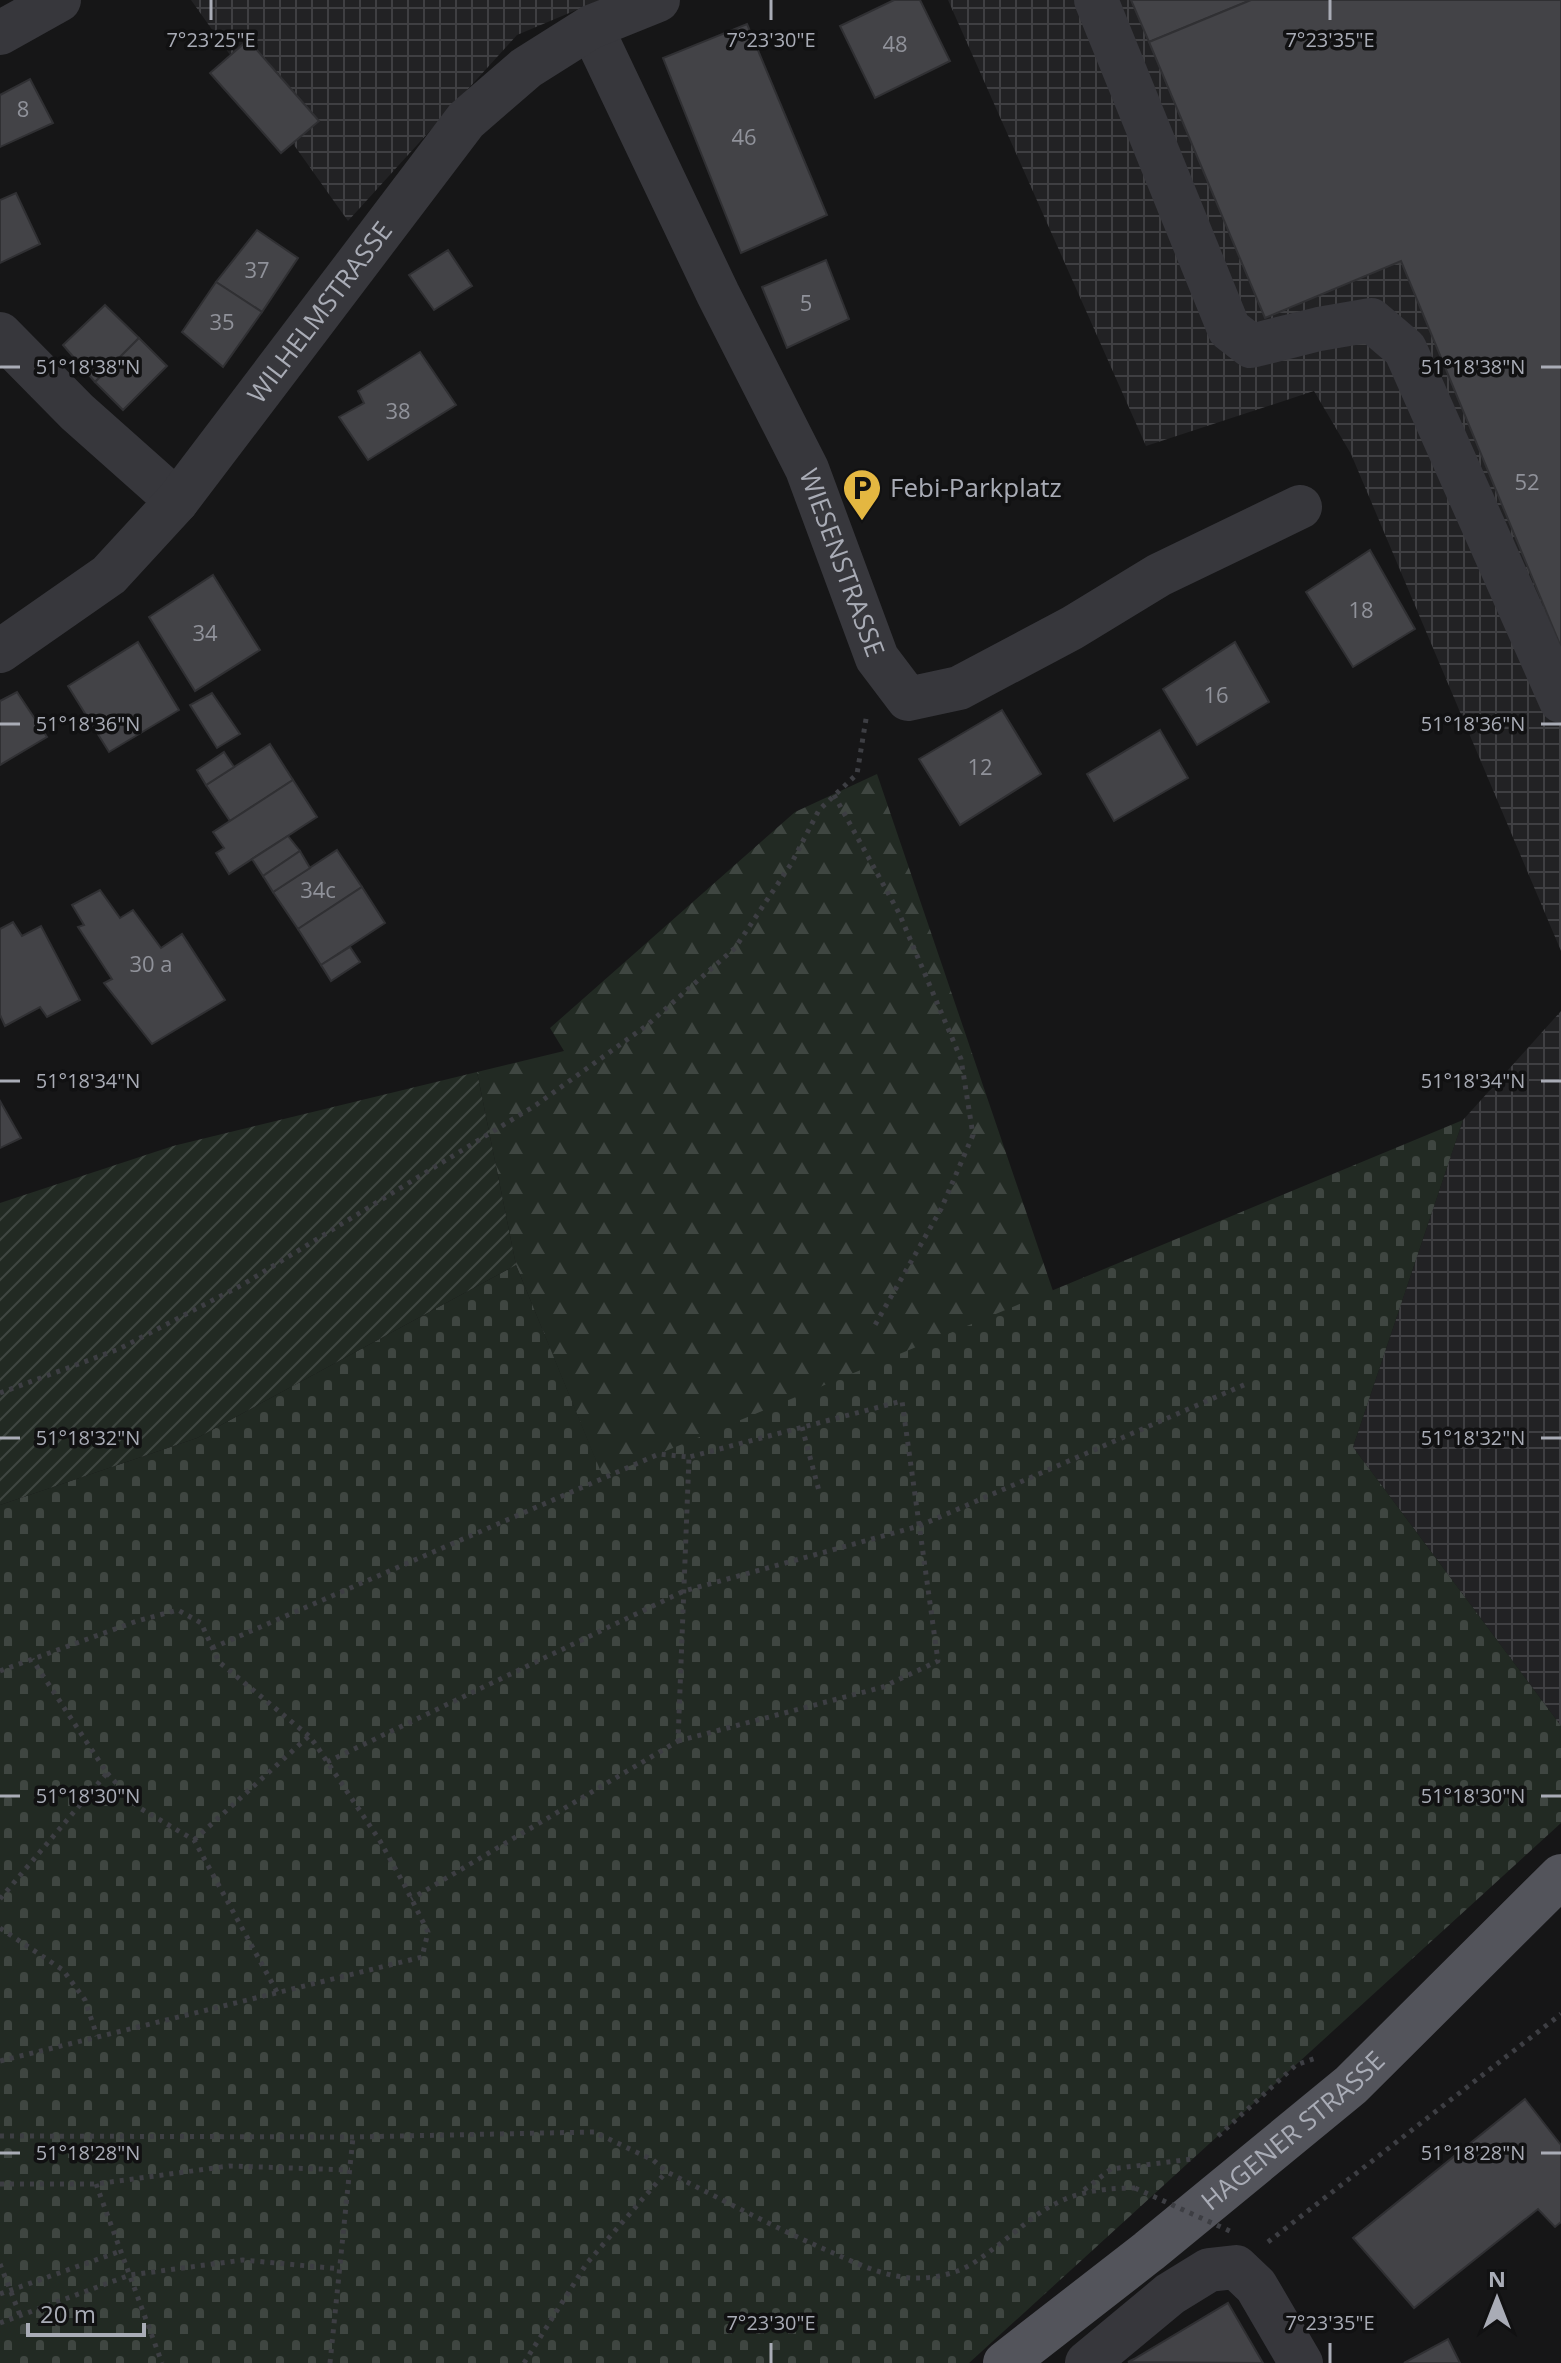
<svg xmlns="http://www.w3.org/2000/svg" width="1561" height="2363" viewBox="0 0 1561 2363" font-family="'Open Sans',sans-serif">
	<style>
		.industrial { fill: url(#industrial-grid) }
		.forest { fill: url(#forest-firs) }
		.cemetery { fill: url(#cemetery-stones) }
		.garden { fill: url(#garden-furrows) }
		.building { fill: #434347; stroke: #303033; stroke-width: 2 }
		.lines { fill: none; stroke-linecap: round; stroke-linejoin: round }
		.path { stroke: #3d3e43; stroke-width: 5; stroke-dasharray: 4 6; stroke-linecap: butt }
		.minor { stroke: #37373c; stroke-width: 44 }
		.major { stroke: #53545b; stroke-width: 44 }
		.path-bridge { stroke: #3d3e43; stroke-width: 5; stroke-dasharray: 4 6; stroke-linecap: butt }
		.ticks { fill: none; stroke: #a9acb6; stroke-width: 3 }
		.labels { text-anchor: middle; stroke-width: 7; stroke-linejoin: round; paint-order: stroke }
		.number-label { font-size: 22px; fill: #90929a }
		.street-label { font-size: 26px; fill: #a9acb6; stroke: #111112 }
		.poi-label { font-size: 26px; fill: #a9acb6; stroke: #111112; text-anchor: start }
		.ticks-label { font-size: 20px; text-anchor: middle; fill: #a9acb6; stroke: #111112; stroke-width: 7; stroke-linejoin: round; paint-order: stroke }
	</style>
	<defs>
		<pattern id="industrial-grid" width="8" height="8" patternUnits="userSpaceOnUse" patternTransform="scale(2)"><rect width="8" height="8" fill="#222224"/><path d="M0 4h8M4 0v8" fill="none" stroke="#3f3f42"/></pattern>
		<pattern id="forest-firs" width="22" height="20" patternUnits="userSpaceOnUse" patternTransform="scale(2)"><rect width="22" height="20" fill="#222a23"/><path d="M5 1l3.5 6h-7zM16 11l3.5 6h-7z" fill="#3f4641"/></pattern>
		<pattern id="cemetery-stones" width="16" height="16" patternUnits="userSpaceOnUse" patternTransform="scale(2)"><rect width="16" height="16" fill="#222a23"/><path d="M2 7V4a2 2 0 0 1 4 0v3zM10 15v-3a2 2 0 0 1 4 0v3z" fill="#3f4641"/></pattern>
		<pattern id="garden-furrows" width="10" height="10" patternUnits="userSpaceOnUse" patternTransform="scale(2)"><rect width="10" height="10" fill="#222a23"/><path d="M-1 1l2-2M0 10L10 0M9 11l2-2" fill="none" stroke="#3f4641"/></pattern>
	</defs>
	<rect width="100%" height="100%" fill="#161617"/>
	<g class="industrial">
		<polygon points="191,0 600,0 517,35 348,221"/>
		<polygon points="948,0 1561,0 1561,951 1351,454 1314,391 1146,446"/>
		<polygon points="1561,1011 1561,1726 1353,1447 1463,1120"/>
	</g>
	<polygon class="forest" points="877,774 1053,1291 603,1478 516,1265 477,1072 564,1051 550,1028 795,812"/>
	<polygon class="cemetery" points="1463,1120 1353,1447 1561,1726 1561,1823 969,2363 0,2363 0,1505 197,1438 516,1265 603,1477"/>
	<polygon class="garden" points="477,1072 516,1265 197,1438 0,1505 0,1203 173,1146"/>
	<g class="building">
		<polygon points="894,0 920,0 950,61 875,98 840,26"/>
		<polygon points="1131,0 1251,0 1149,42"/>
		<polygon points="1251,0 1561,0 1561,647 1401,261 1265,318 1149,42"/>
		<polygon points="747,24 827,215 741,253 663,58"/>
		<polygon points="248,40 319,121 281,153 210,73"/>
		<polygon points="30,79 53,123 0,147 0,95"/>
		<polygon points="16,193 40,244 0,263 0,200"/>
		<polygon points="257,230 298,258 262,312 216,282"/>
		<polygon points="448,250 472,286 434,310 409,275"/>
		<polygon points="826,260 849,319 787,348 762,287"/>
		<polygon points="216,282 262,312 223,367 182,332"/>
		<polygon points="105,305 139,338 95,382 63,345"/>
		<polygon points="139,338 167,366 123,410 95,382"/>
		<polygon points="420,352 456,405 368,460 339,417 364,403 358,391"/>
		<polygon points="1370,550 1415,629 1353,667 1306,592"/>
		<polygon points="213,575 260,650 195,691 149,617"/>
		<polygon points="138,642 179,710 109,752 68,686"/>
		<polygon points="1235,642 1269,702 1197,745 1163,689"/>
		<polygon points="17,692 47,737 0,765 0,701"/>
		<polygon points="212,693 240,734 217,748 190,705"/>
		<polygon points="1002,710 1041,774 960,825 919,759"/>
		<polygon points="1160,730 1188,778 1114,821 1087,774"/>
		<polygon points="270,744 293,780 230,821 206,785"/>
		<polygon points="224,752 234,767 206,785 197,770"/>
		<polygon points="293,780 317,817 229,874 216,853 224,848 213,832"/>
		<polygon points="288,836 300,851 263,876 252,859"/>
		<polygon points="337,850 362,887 298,929 273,892"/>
		<polygon points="300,851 310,868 273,892 263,876"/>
		<polygon points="362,887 385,923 321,965 298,929"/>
		<polygon points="100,890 120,918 133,910 161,948 182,934 225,1000 152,1044 104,983 112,979 78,927 84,925 72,905"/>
		<polygon points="13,922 22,936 41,926 80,1000 47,1017 40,1007 5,1026 0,1015 0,929"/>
		<polygon points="350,947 360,962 331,981 321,965"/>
		<polygon points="0,1101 21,1138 0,1148"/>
		<polygon points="1525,2099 1561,2145 1561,2222 1555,2227 1538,2209 1414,2308 1353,2238"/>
		<polygon points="1228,2303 1263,2363 1128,2362 1134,2359"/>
		<polygon points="1448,2339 1460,2363 1404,2363"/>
	</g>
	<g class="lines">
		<g class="path">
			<polyline points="834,795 899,913 961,1059 973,1135 941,1209 875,1325"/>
			<polyline points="0,1393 119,1349 242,1285 536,1105 646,1026 735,948 791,864 819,810 857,774 867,713"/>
			<polyline points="802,1427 819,1491"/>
			<polyline points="212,1648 659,1454 689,1457 678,1741 411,1899"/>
			<polyline points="0,1671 137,1621 178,1610 201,1623 219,1662 309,1736 316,1745 380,1841 405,1886 428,1932 422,1957 0,2061"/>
			<polyline points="678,1741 883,1687 938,1661 902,1401 689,1457"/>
			<polyline points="327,1762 684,1591 919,1526 1246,1384"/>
			<polyline points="107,1773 138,1807 194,1840 277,1992"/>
			<polyline points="194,1840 309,1736"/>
			<polyline points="0,1899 107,1773 32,1659"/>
			<polyline points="0,1928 63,1970 85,2000 97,2036"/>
			<path d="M0 2136 353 2137 594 2132 653 2160 667 2172C721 2199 775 2228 831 2252 856 2263 882 2276 911 2278 933 2279 957 2274 975 2262 1039 2218 1049 2188 1135 2188"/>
			<polyline points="1218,2136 1296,2065 1316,2058"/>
			<polyline points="0,2184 96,2184 229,2166 350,2170"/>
			<polyline points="96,2184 162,2363"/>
			<polyline points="1084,2190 1111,2169 1193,2159"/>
			<polyline points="1268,2242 1561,2014"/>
			<polyline points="0,2264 20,2315"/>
			<polyline points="0,2294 121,2251"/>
			<polyline points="0,2323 130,2275 243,2260 341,2269"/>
			<polyline points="330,2363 353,2137"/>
			<polyline points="524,2363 587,2263 666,2172"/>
		</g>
		<g class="minor">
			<polyline points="1096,0 1229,329 1251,346 1319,329 1371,320 1405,349 1561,701"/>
			<path id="s1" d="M591 27 718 294 807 469 877 658 908 699 959 688 1072 628 1159 575 1300 507"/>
			<polyline points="0,33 59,0"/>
			<polyline points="0,334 77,412 177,501"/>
			<path id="s2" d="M0 651 109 575 177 501 466 120 526 68 591 27 658 0"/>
			<polyline points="1087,2363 1170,2294 1209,2270 1236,2267 1256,2286 1301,2363"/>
		</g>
		<path class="major" id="s3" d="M1005 2363 1149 2251 1351 2085 1561 1876"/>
		<polyline class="path-bridge" points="1135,2188 1232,2232"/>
	</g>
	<path class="ticks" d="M211 0V20M771 0V20M1330 0V20M0 367H20M1541 367H1561M0 724H20M1541 724H1561M0 1081H20M1541 1081H1561M0 1438H20M1541 1438H1561M0 1796H20M1541 1796H1561M0 2153H20M1541 2153H1561M771 2343V2363M1330 2343V2363"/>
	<defs>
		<symbol id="parking-pin" viewBox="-11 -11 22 30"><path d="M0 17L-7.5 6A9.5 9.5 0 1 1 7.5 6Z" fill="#e4b741" stroke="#111112"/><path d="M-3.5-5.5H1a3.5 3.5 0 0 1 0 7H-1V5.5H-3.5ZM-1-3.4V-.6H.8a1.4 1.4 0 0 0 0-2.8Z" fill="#111"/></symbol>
	</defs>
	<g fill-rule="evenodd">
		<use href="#parking-pin" x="840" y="466" width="44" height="60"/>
	</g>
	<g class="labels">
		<g class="number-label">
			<text x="895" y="52">48</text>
			<text x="23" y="117">8</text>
			<text x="744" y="145">46</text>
			<text x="257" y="278">37</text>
			<text x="806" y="311">5</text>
			<text x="222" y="330">35</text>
			<text x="398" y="419">38</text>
			<text x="1527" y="490">52</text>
			<text x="1361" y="618">18</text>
			<text x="205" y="641">34</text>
			<text x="1216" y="703">16</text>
			<text x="980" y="775">12</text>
			<text x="318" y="898">34c</text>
			<text x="151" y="972">30 a</text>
		</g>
		<g class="street-label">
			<text dy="9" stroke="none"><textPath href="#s2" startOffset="470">WILHELMSTRASSE</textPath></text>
			<text dy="9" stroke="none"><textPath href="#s1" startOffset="592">WIESENSTRASSE</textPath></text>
			<text dy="9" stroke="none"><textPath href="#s3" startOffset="370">HAGENER STRASSE</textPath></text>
		</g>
		<g class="poi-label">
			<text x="890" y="497">Febi-Parkplatz</text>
		</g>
	</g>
	<g class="ticks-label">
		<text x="211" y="47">7°23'25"E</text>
		<text x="771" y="47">7°23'30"E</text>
		<text x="1330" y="47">7°23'35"E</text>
		<text x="88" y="374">51°18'38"N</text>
		<text x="1473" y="374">51°18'38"N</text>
		<text x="88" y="731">51°18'36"N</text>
		<text x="1473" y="731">51°18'36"N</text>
		<text x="88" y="1088">51°18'34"N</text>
		<text x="1473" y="1088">51°18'34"N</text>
		<text x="88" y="1445">51°18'32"N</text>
		<text x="1473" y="1445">51°18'32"N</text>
		<text x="88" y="1803">51°18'30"N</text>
		<text x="1473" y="1803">51°18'30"N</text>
		<text x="88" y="2160">51°18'28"N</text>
		<text x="1473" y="2160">51°18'28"N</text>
		<text x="771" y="2330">7°23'30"E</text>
		<text x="1330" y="2330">7°23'35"E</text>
	</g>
	<g transform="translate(1497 2299)" stroke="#111112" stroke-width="6" paint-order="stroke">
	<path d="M0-6L14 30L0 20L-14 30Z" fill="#a9acb6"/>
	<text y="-12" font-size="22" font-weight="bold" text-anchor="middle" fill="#a9acb6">N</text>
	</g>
	<path d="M28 2323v12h116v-12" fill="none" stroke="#a9acb6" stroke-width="4"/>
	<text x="40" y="2323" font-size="24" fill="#a9acb6" stroke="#111112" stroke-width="6" paint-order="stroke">20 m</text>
</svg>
